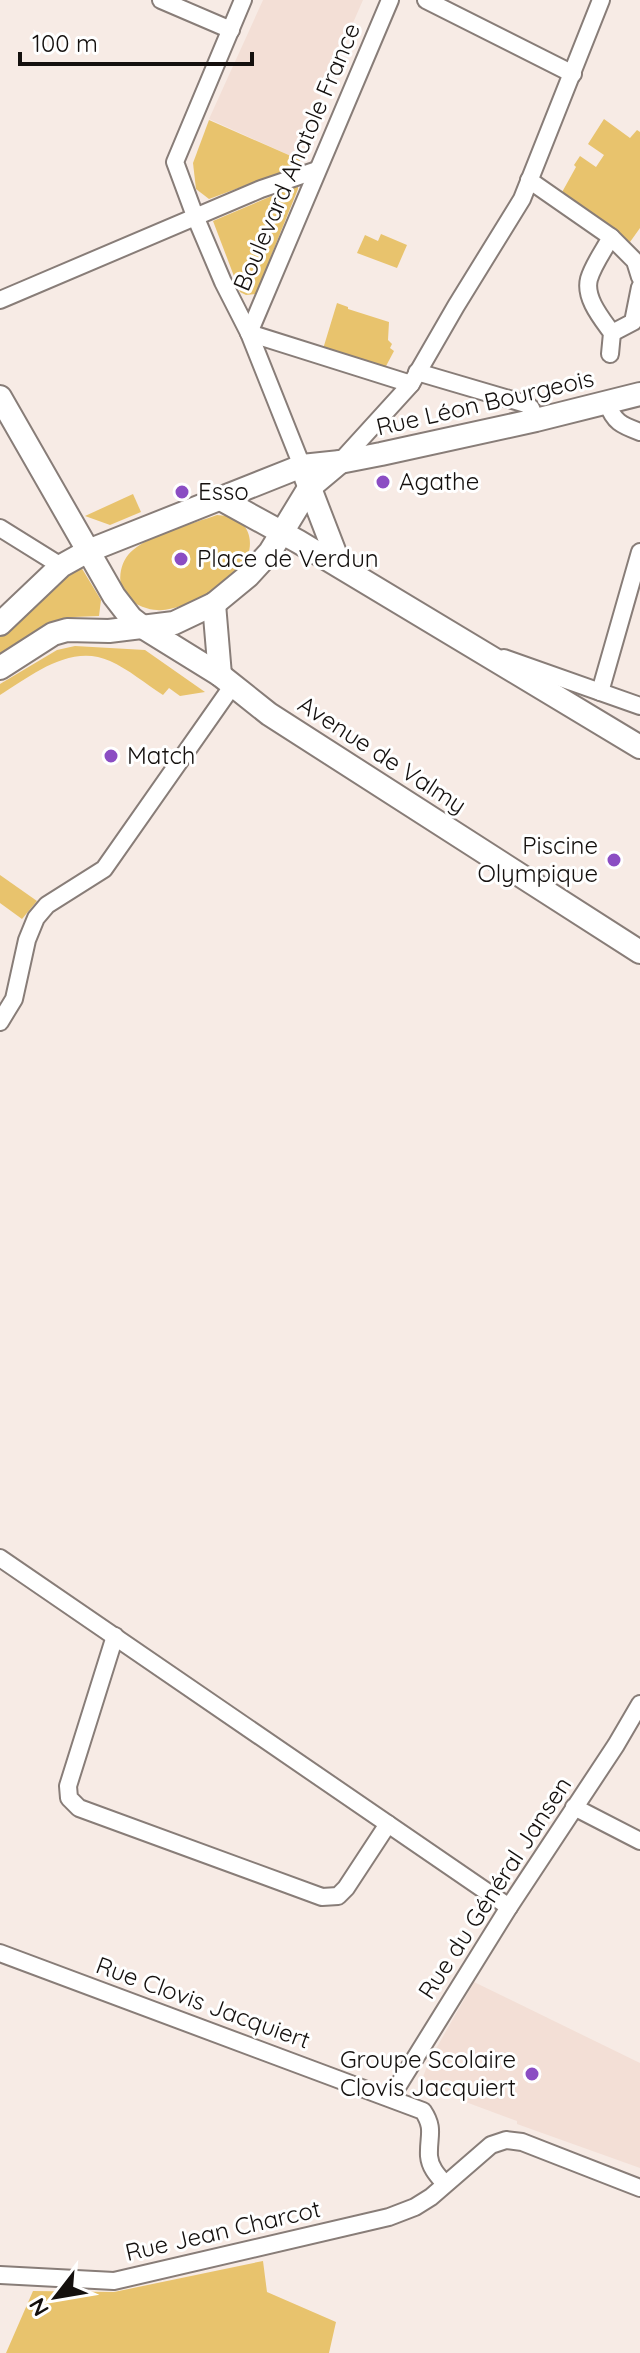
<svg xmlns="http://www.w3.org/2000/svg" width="640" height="2353" viewBox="0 0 640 2353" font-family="Quicksand,sans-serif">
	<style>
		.built { fill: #f3dfd6 }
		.green { fill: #e8c36d }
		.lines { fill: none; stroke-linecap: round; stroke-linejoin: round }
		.minor-casing { stroke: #887d78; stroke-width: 20 }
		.major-casing { stroke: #887d78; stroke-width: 26 }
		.minor { stroke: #fff; stroke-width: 16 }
		.major { stroke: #fff; stroke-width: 22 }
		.poi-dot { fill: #8b4dc3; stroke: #fff; stroke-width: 3 }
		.labels { text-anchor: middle; stroke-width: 6; stroke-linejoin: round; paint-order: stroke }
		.street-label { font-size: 24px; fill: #14100e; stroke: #fff }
		.poi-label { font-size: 24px; fill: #14100e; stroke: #fff; text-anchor: start }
	</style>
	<rect width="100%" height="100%" fill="#f7ebe5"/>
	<g class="built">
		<polygon points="263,0 363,0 302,139 308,142 300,160 209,119"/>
		<polygon points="474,1982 640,2063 640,2168 517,2124 517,2121 420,2085 429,2061"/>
	</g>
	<g class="green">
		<polygon points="604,119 630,138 637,130 640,132 640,228 630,242 561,194 576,167 574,165 580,156 596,167 604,155 588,144"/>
		<polygon points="209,120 300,160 295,167 209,199 196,189 193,163"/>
		<path d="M298 182V189L271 256C272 269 265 283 257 294L246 295 240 292 213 221 274 195 281 187Z"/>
		<polygon points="381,234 407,245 397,268 357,253 365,235 378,241"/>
		<polygon points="337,303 348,307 348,309 389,322 388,340 392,344 390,348 394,351 385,368 323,349"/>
		<polygon points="133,494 141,512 110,525 85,516"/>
		<path d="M217 515C223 516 231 516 235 518 251 526 254 547 245 561 235 577 200 601 181 606 173 608 165 611 157 610 149 610 135 605 129 599 115 586 119 561 133 550 153 533 192 524 217 515Z"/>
		<polygon points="76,567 81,567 101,600 99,616 74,617 51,622 0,656 0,637 37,597"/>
		<path d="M75 646 145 650 205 692 180 696 169 688 163 695C146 684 128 669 110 661 71 643 32 675 0 695V684L57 650Z"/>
		<polygon points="0,875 37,901 22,919 0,903"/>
		<polygon points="263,2261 267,2292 336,2322 329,2353 6,2353 33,2291 114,2292"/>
	</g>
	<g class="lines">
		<defs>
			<g id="minor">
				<polyline points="161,0 231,30"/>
				<polyline points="243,0 175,162 195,216 223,282 249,333 302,466"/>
				<polyline points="426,0 573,74"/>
				<path d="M529 180 611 237C604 250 593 265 589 279 584 298 602 319 612 333L610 354"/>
				<polyline points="611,237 635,261 640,277"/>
				<polyline points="0,300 261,189 317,170"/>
				<polyline points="249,333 390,0"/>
				<polyline points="249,333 411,384"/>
				<polyline points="612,333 633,322 640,287"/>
				<polyline points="417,372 526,404 531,408 536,420"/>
				<path d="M607 403C614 422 621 425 640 432"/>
				<polyline points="340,462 411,384 456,306 522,199 601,0"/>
				<polyline points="0,528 61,566"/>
				<polyline points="504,658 640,706"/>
				<polyline points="600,692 640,552"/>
				<polyline points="0,1022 14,999 27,940 36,918 47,905 104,869 233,685"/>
				<polyline points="0,1558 509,1907"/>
				<polyline points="115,1636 68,1786 69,1798 79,1808 322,1897 338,1896 346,1888 388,1824"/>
				<polyline points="574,1807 640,1841"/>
				<path d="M0 1953 423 2111C435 2129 428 2136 429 2156 430 2168 438 2176 445 2184"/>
				<polyline points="391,2097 509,1907 616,1745 640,1704"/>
				<polyline points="0,2275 114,2281 389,2217 415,2207 431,2197 491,2145 506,2140 522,2142 640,2188"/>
			</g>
			<g id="major">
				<polyline points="0,397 114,596 131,618 144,628 220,675 269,714 640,952"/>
				<polyline points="306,478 340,566"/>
				<polyline points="219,498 299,542 640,747"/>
				<polyline points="214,604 220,675"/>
				<polyline points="0,624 61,566 88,551 302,466 340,462 381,454 536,420 640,394"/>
				<polyline points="0,668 53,634 67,630 109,631 174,623 214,604 248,576 270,552 309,488 340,462"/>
			</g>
		</defs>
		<use href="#minor" class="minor-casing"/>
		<use href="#major" class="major-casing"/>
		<use href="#minor" class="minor"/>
		<use href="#major" class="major"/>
	</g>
	<g class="poi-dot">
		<circle cx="383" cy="482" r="8"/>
		<circle cx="182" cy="492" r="8"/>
		<circle cx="181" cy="559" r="8"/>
		<circle cx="111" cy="756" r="8"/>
		<circle cx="614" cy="860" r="8"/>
		<circle cx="532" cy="2074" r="8"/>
	</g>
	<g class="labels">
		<g class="street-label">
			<text transform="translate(297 157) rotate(-67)" y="8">Boulevard Anatole France</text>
			<text transform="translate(485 403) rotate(-13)" y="8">Rue Léon Bourgeois</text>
			<text transform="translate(382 755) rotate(33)" y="8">Avenue de Valmy</text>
			<text transform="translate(495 1888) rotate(-57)" y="8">Rue du Général Jansen</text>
			<text transform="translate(203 2003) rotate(20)" y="8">Rue Clovis Jacquiert</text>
			<text transform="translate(223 2231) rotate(-13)" y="8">Rue Jean Charcot</text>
		</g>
		<g class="poi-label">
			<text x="399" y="490">Agathe</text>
			<text x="198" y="500">Esso</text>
			<text x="197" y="567">Place de Verdun</text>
			<text x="127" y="764">Match</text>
			<text x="598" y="854" text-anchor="end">Piscine<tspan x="598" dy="28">Olympique</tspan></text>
			<text x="516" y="2068" text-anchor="end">Groupe Scolaire<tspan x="516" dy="28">Clovis Jacquiert</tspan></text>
		</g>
	</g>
	<g transform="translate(56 2297) rotate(239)" stroke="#ffffff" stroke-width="6" paint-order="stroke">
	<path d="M0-6L14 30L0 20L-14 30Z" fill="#14100e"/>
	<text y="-12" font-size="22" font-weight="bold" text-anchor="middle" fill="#14100e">N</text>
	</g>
	<path d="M20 52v12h232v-12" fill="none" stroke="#14100e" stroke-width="4"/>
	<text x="32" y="52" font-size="24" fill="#14100e" stroke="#ffffff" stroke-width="6" paint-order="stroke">100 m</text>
</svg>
